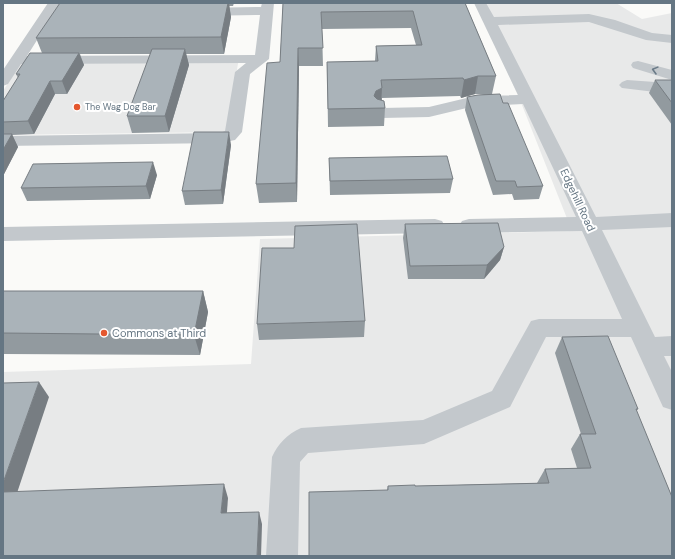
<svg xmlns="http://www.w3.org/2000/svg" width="675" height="559" viewBox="0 0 675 559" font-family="'DM Sans',sans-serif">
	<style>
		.built { fill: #e8e9e9 }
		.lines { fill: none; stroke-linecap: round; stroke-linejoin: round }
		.minor { fill: #c3c8cc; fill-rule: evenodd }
		.wall { fill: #929a9f }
		.shaded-wall { fill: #777d82 }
		.building { fill: #aab3b9; stroke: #777d82 }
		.oneway { stroke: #6a7a87 }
		.poi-dot { fill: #e4572e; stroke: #fff; stroke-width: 1.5 }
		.labels { text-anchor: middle; stroke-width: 4; stroke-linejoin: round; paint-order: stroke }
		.far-poi-label { font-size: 9px; fill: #657683; stroke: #fff; text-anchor: start }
		.street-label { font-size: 11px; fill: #657683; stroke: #fff }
		.poi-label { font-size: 11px; fill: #657683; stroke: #fff; text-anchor: start }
	</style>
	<rect width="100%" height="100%" fill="#fafaf8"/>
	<g class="built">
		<polygon points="476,3 616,3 642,19 672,13 672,556 3,556 3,372 251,364 260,239 572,231 520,100"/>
		<polygon points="239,57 227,132 3,135 3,91 24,58"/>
	</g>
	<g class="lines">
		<g class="minor">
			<polygon points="48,3 60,3 56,10 88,9 90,12 88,15 83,16 51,18 27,56 255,55 260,15 200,16 195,15 193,12 195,9 200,8 261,7 262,3 274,3 269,59 250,74 242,132 235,140 220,143 3,146 3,136 220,133 225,131 235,72 246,63 21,64 8,84 3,86 3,70"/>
			<path d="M474 3H486L494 17 589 14 615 20 652 33 672 35V43L646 40 589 22 498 25 596 217 672 213V227L602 230 655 337 672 336V356H664L672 372V410L663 407 631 337H546L510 407 424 444 308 453 300 462 298 556H266L272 457C278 444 287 434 301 428L423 420 492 391 531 321 539 319H622L582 231 469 233 462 231 459 226 462 221 469 219 576 217 523 104 475 106 429 117 382 118 376 116 374 113 376 110 382 108 429 107 475 96 518 95Z"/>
			<polygon points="638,61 672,70 672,80 633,68 631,65 633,62"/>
			<polygon points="627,80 655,82 672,81 672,91 655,92 622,88 619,85 622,82"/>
			<polygon points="435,219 442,221 445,226 442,231 435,233 3,241 3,227"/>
		</g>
	</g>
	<g class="wall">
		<polygon points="62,3 234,3 233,6 229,6 231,17 224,54 186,54 189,65 169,132 132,133 127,116 151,54 80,54 84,65 67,94 55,94 34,134 12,135 18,147 3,176 3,101 18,78 16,74 42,53 36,38"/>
		<polygon points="283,3 465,3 496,76 492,94 503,103 543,186 539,199 514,200 512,194 493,195 465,110 467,97 484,94 475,94 461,98 460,96 382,98 382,100 385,108 384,126 328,127 327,62 375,61 376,46 416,45 411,28 322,29 323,66 299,66 297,202 259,203 256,184 280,62"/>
		<polygon points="655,80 672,80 672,125 649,93"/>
		<polygon points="231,145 223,204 185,205 182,191"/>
		<polygon points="329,158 453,179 450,193 330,195"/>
		<polygon points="157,175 150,199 27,201 21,188"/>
		<polygon points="405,224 504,247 500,260 484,279 408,279 403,238"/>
		<polygon points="3,291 203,291 208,312 200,355 3,354"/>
		<polygon points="365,321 364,337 259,340 257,324"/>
		<polygon points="562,337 638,409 636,411 672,497 387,490 388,486 415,486 537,483 545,469 577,468 571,449 580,434 581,434 555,353"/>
	</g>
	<g class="shaded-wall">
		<polygon points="228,3 229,3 231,17 224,54 221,37"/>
		<polygon points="298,48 299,66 297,202 296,183"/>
		<polygon points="185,49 189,65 169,132 165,116"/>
		<polygon points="79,53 84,65 67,94 62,81"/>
		<polygon points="478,76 475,94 461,98 464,80"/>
		<polygon points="50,81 55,94 34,134 28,121"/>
		<polygon points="382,88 381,107 374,96 376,91"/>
		<polygon points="229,132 231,145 223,204 221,190"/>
		<polygon points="12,134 18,147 3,176 3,150"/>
		<polygon points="153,162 157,175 150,199 146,186"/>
		<polygon points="504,247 500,260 484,279 487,265"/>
		<polygon points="203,291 208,312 200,355 194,335"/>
		<polygon points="39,382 49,397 13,505 3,496 3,483"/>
		<polygon points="224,484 228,498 226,525 221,513"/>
		<polygon points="259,512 262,524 261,556 257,556"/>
	</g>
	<g class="building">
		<polygon points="60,3 228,3 221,37 36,38"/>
		<polygon points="283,3 465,3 496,76 478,76 464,80 463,78 381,80 382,88 376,91 374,96 377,99 384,101 385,108 328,109 327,62 378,61 376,46 422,45 413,11 321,12 323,48 298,48 296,183 256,184 267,63 280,62"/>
		<polygon points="152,49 185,49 165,116 127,116"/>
		<polygon points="30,53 79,53 62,81 50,81 28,121 3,122 3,101 20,74 16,74"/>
		<polygon points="655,80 672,80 672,103"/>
		<polygon points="500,94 503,103 508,103 543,186 517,187 515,181 496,181 467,97 478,95"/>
		<polygon points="194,132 229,132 221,190 182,191"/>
		<polygon points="3,134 12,134 3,150"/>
		<polygon points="447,156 453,179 330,181 329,158"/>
		<polygon points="153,162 146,186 21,188 33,164"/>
		<polygon points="498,223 504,247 487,265 410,266 405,224"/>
		<polygon points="357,224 365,321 257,324 262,248 294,248 295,226"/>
		<polygon points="3,291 203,291 194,335 3,333"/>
		<polygon points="608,336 638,409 636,409 672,497 672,556 309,556 309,492 388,490 388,486 415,485 415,486 549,483 545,469 591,468 580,434 596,434 562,337"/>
		<polygon points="39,382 3,483 3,383"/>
		<polygon points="224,484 221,513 259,512 257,556 3,556 3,492"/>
	</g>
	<defs><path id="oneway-chevron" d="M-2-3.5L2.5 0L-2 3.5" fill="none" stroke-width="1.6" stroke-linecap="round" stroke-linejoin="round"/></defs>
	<use class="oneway" href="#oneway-chevron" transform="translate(655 70) rotate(-165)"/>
	<g class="poi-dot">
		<circle cx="77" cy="107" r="4"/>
		<circle cx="104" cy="333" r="4"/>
	</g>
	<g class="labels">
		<g class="far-poi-label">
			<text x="85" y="110">The Wag Dog Bar</text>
		</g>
		<g class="street-label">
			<text transform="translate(578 200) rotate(65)" y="4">Edgehill Road</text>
		</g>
		<g class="poi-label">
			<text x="112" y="337">Commons at Third</text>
		</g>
	</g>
	<rect width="675" height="559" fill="none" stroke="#657683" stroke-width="8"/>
</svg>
